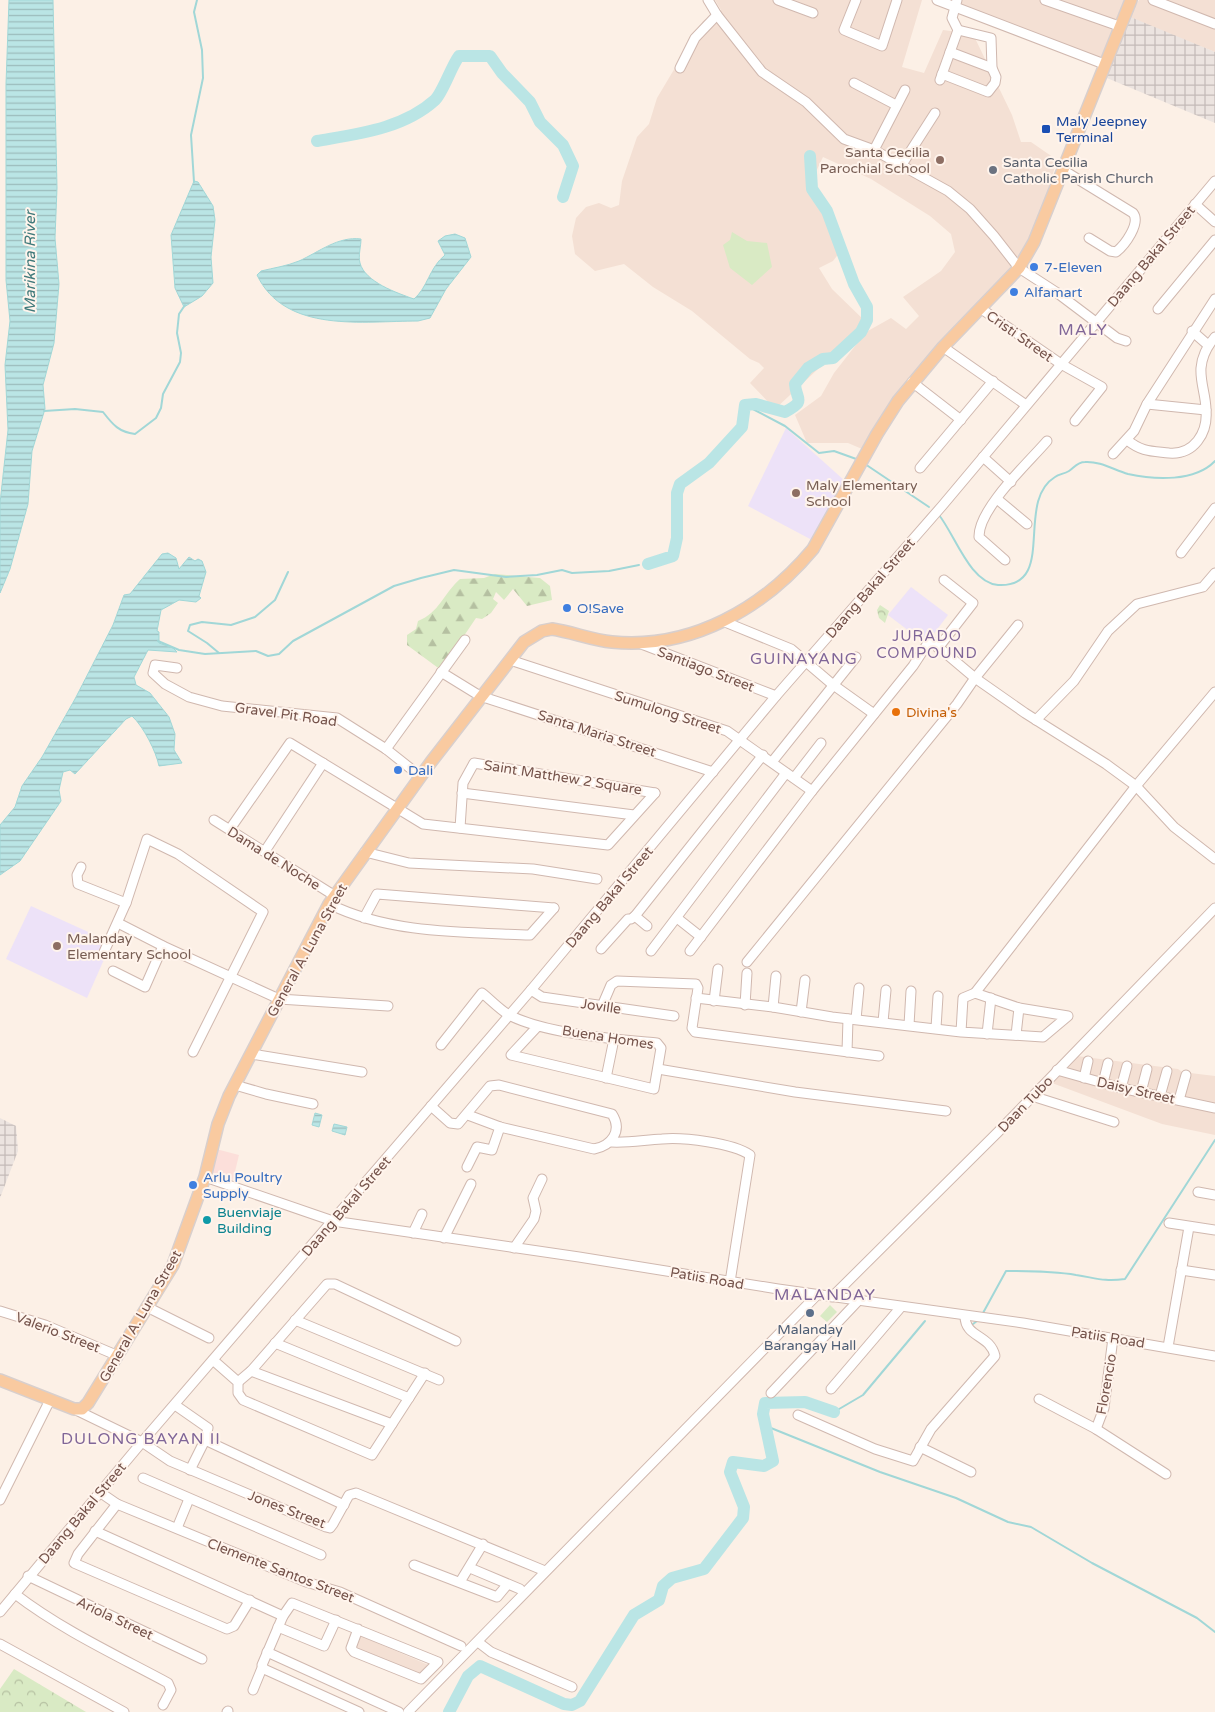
<svg xmlns="http://www.w3.org/2000/svg" width="1215" height="1712" viewBox="0 0 1215 1712" font-family="'Varela Round',sans-serif">
	<style>
		.residential { fill: #f4e0d4 }
		.commercial { fill: #fcdfda }
		.industrial { fill: url(#industrial-grid) }
		.education { fill: #ede2f8 }
		.grass { fill: #d9eac4 }
		.forest { fill: url(#forest-firs) }
		.park { fill: url(#park-crowns) }
		.water { fill: url(#water-rules); stroke: #a1d7d7 }
		.lines { fill: none; stroke-linecap: round; stroke-linejoin: round }
		.stream { stroke: #a1d7d7; stroke-width: 2 }
		.river { stroke: #bae5e5; stroke-width: 12 }
		.minor-casing { stroke: #d0b8af; stroke-width: 11 }
		.major-casing { stroke: #d8cfcd; stroke-width: 14 }
		.minor { stroke: #fff; stroke-width: 9 }
		.major { stroke: #f9caa0; stroke-width: 11 }
		.transit-dot { fill: #1a4fb4; stroke: #fff4ec; stroke-width: 2 }
		.education-dot { fill: #8d6e63; stroke: #fff4ec; stroke-width: 2 }
		.worship-dot { fill: #6b7280; stroke: #fff4ec; stroke-width: 2 }
		.shop-dot { fill: #3f7fe0; stroke: #fff4ec; stroke-width: 2 }
		.food-dot { fill: #e8710a; stroke: #fff4ec; stroke-width: 2 }
		.culture-dot { fill: #0f9aa8; stroke: #fff4ec; stroke-width: 2 }
		.service-dot { fill: #5c6f8a; stroke: #fff4ec; stroke-width: 2 }
		.labels { text-anchor: middle; stroke-width: 4; stroke-linejoin: round; paint-order: stroke }
		.transit-label { font-size: 14px; fill: #164399; stroke: #fff4ec; text-anchor: start }
		.education-label { font-size: 14px; fill: #785e54; stroke: #fff4ec; text-anchor: start }
		.worship-label { font-size: 14px; fill: #5b616d; stroke: #fff4ec; text-anchor: start }
		.street-label { font-size: 14px; fill: #75534b; stroke: #fff4ec }
		.shop-label { font-size: 14px; fill: #366cbe; stroke: #fff4ec; text-anchor: start }
		.food-label { font-size: 14px; fill: #c56008; stroke: #fff4ec; text-anchor: start }
		.culture-label { font-size: 14px; fill: #0d838f; stroke: #fff4ec; text-anchor: start }
		.service-label { font-size: 14px; fill: #4e5e75; stroke: #fff4ec }
		.water-label { font-size: 15px; font-style: italic; fill: #3f797a; stroke: #fff4ec }
		.neighbourhood-label { font-size: 15px; letter-spacing: 1px; fill: #806698; stroke: #fff4ec }
		.quarter-label { font-size: 16px; letter-spacing: 1px; fill: #806698; stroke: #fff4ec }
	</style>
	<defs>
		<pattern id="industrial-grid" width="8" height="8" patternUnits="userSpaceOnUse" patternTransform="scale(1.25)"><rect width="8" height="8" fill="#ece4e0"/><path d="M0 4h8M4 0v8" fill="none" stroke="#c4bbb8"/></pattern>
		<pattern id="forest-firs" width="22" height="20" patternUnits="userSpaceOnUse" patternTransform="scale(1.25)"><rect width="22" height="20" fill="#d9eac4"/><path d="M5 1l3.5 6h-7zM16 11l3.5 6h-7z" fill="#b5c0a1"/></pattern>
		<pattern id="park-crowns" width="20" height="18" patternUnits="userSpaceOnUse" patternTransform="scale(1.25)"><rect width="20" height="18" fill="#d9eac4"/><path d="M2 6a3 3 0 1 1 6 0M12 15a3 3 0 1 1 6 0" fill="none" stroke="#b5c0a1"/></pattern>
		<pattern id="water-rules" width="6" height="5" patternUnits="userSpaceOnUse" patternTransform="scale(1.25)"><rect width="6" height="5" fill="#bae5e5"/><path d="M0 2.5h6" fill="none" stroke="#9cbcbc"/></pattern>
	</defs>
	<rect width="100%" height="100%" fill="#fcf0e6"/>
	<g class="residential">
		<polygon points="715,0 922,0 902,67 924,73 943,30 973,34 1012,115 1021,142 1031,142 1057,160 1036,230 1019,265 862,449 848,443 807,443 795,415 821,396 834,373 866,332 891,318 906,329 919,316 903,297 941,271 955,252 951,234 930,216 871,179 823,157 813,178 816,204 838,229 843,248 833,261 819,268 832,289 867,323 847,349 818,369 775,409 750,383 764,368 759,363 750,359 692,311 653,287 624,264 595,271 575,254 572,236 576,218 586,207 599,203 611,208 619,205 622,181 637,137 649,124 657,98 703,21 721,10"/>
		<polygon points="934,0 1124,0 1101,59"/>
		<polygon points="1139,0 1215,0 1215,52 1128,18"/>
		<polygon points="1077,1056 1178,1069 1182,1072 1215,1076 1215,1135 1162,1124 1052,1083"/>
		<polygon points="361,1636 433,1667 419,1678 355,1652"/>
	</g>
	<polygon class="commercial" points="216,1149 239,1155 233,1180 209,1172"/>
	<g class="industrial">
		<polygon points="1128,16 1215,52 1215,123 1102,76"/>
		<polygon points="0,1118 16,1126 18,1151 0,1198"/>
	</g>
	<g class="education">
		<polygon points="786,428 845,481 812,540 748,506"/>
		<polygon points="911,587 948,615 926,644 888,615"/>
		<polygon points="31,906 106,940 106,955 87,998 6,959"/>
	</g>
	<g class="grass">
		<polygon points="732,232 747,241 767,243 772,267 752,285 730,268 723,245 730,240"/>
		<polygon points="830,1305 837,1312 827,1322 820,1316"/>
	</g>
	<path class="forest" d="M495 574 540 578 550 586 552 600 527 606 513 589 504 600 496 592 493 599 498 603 491 613 482 619 476 618 441 670 407 645V635L416 629 418 621C439 613 444 593 460 579L484 578Z"/>
	<g class="park">
		<polygon points="880,605 889,611 885,623 879,618 877,610"/>
		<polygon points="14,1669 86,1712 0,1712 0,1689"/>
	</g>
	<g class="water">
		<polygon points="9,0 53,0 57,188 55,238 59,284 54,343 43,385 45,409 32,451 28,504 10,569 0,593 0,503 8,430 5,365 10,321 6,280 6,84"/>
		<polygon points="194,181 198,182 213,206 215,220 211,257 213,283 202,296 184,307 175,288 171,235"/>
		<path d="M455 234 465 238 471 257 446 289 430 318 418 321C364 321 285 334 257 275L261 271C273 268 287 266 299 261 319 252 338 236 361 239 361 246 358 256 360 263 365 282 397 293 414 299 428 287 429 268 445 255L438 241 445 236Z"/>
		<path d="M168 553 176 558 179 569 189 557 195 561 198 559 202 561 206 572 199 596 201 598 196 602 179 600 161 610 157 631 159 632V643L173 648 177 652 148 650 134 677 136 685 150 693 169 717 175 734 174 750 182 763 159 766C156 751 143 726 132 716L126 719 75 774 70 770 63 772 59 790 61 801 20 861 0 875V825L15 807 22 786 42 757 75 699 113 625 124 595 130 594 162 554Z"/>
		<polygon points="315,1113 322,1115 319,1127 312,1125"/>
		<polygon points="334,1124 347,1127 345,1135 332,1131"/>
	</g>
	<g class="lines">
		<g class="stream">
			<polyline points="194,182 191,135 203,78 202,50 194,12 197,0"/>
			<polyline points="745,405 785,426 819,453 834,451 859,460"/>
			<path d="M44 411 75 409 103 412C113 425 119 432 135 434L156 418 161 408 163 394 180 362 181 353 177 333 179 314 185 305"/>
			<polyline points="865,464 929,507"/>
			<path d="M939 515C955 535 970 583 998 585 1058 588 1014 502 1055 477 1059 474 1064 474 1069 471 1074 468 1077 462 1085 462 1100 461 1114 470 1128 474 1155 480 1195 482 1215 461"/>
			<polyline points="158,641 179,650 205,654 256,651 268,656 279,654 293,641 394,586 421,578 454,570 506,577 537,575 562,570 572,573 609,571 639,565"/>
			<polyline points="219,653 207,643 188,631 190,625 202,622 231,625 255,617 275,600 288,572"/>
			<path d="M983 1313 1006 1271C1029 1271 1053 1271 1076 1275 1096 1278 1104 1282 1125 1279L1215 1140"/>
			<polyline points="973,1324 977,1321"/>
			<polyline points="834,1412 863,1395 925,1321"/>
			<polyline points="766,1426 880,1472 956,1498 1008,1522 1031,1527 1092,1563 1197,1618 1215,1632"/>
		</g>
		<g class="river">
			<path d="M317 141C357 134 403 129 435 100 443 92 451 67 459 56H490L502 73 530 102 540 122 563 145 573 166 563 197"/>
			<path d="M648 564 673 556 677 538V493L680 484 709 463 742 427 745 405 756 404 785 412C807 400 796 401 795 384L808 368 823 359 833 358 861 332 867 320V307L854 284 827 211 812 189 810 156"/>
			<polyline points="449,1712 468,1676 480,1666 564,1704 572,1705 580,1701 634,1615 659,1600 663,1586 672,1578 704,1569 743,1518 744,1507 730,1472 733,1462 764,1466 773,1461 763,1414 765,1403 805,1402 834,1412"/>
		</g>
		<defs>
			<g id="minor">
				<polyline points="708,0 717,15 762,72 806,102 844,139 874,150 948,191 970,209 994,236 1019,268 1056,292 1117,338 1126,341"/>
				<polyline points="778,0 813,13"/>
				<polyline points="856,0 844,30 882,46 897,0"/>
				<polyline points="937,0 1104,64"/>
				<polyline points="1045,0 1119,26"/>
				<polyline points="1153,0 1215,24"/>
				<polyline points="950,52 992,68"/>
				<polyline points="680,68 695,38 717,15"/>
				<polyline points="942,74 988,92 995,83 996,77 992,68 991,38 958,30"/>
				<polyline points="940,80 958,30 952,18 957,0"/>
				<polyline points="854,83 896,105"/>
				<polyline points="874,150 905,90"/>
				<polyline points="901,166 935,113"/>
				<path d="M1063 170 1133 213C1141 223 1125 245 1116 252L1110 251 1089 238"/>
				<polyline points="1195,204 1215,222"/>
				<polyline points="980,308 1061,364 1102,387 1075,421"/>
				<polyline points="1158,309 1215,240"/>
				<polyline points="1192,331 1208,345"/>
				<polyline points="943,347 1026,405"/>
				<polyline points="912,382 961,420"/>
				<polyline points="1147,404 1206,410"/>
				<path d="M1127 440C1142 452 1151 451 1169 453 1194 455 1208 433 1206 410 1206 396 1200 382 1201 368 1202 356 1208 345 1215 337"/>
				<polyline points="1113,454 1134,431 1147,404 1215,299"/>
				<polyline points="983,457 1011,482"/>
				<polyline points="920,468 993,381"/>
				<polyline points="997,499 1027,524"/>
				<polyline points="1181,553 1215,508"/>
				<path d="M1005 560 979 537C978 509 1029 462 1047 441"/>
				<polyline points="725,622 791,649 832,684 874,714"/>
				<polyline points="639,643 776,696"/>
				<polyline points="938,648 973,603 944,580"/>
				<polyline points="510,660 727,731 812,791"/>
				<polyline points="177,668 155,665 153,673 165,684 189,697 222,706 337,718 386,749 420,776"/>
				<polyline points="441,672 480,696 713,772"/>
				<polyline points="1036,720 1074,681 1108,631 1137,604 1203,587 1215,573"/>
				<polyline points="386,749 465,640"/>
				<polyline points="772,762 856,657"/>
				<polyline points="794,778 821,743"/>
				<polyline points="462,793 634,815"/>
				<polyline points="214,820 335,896"/>
				<polyline points="460,828 463,783 474,763 655,793"/>
				<polyline points="230,829 290,743 423,824 608,845 655,793"/>
				<polyline points="265,851 323,763"/>
				<polyline points="365,852 409,863 533,869 597,879"/>
				<polyline points="81,867 77,875 78,884 126,903"/>
				<path d="M329 904C390 934 463 932 530 935L554 908"/>
				<polyline points="635,916 647,926"/>
				<polyline points="364,918 377,894 554,908"/>
				<polyline points="677,918 701,937"/>
				<polyline points="118,923 163,946 279,999 388,1006"/>
				<polyline points="601,949 628,919 631,919 635,916 763,755"/>
				<polyline points="651,951 786,773"/>
				<polyline points="690,951 812,791 913,666 930,640 975,678 1025,713 1106,764 1136,786 1174,827 1215,859"/>
				<polyline points="104,952 126,903 147,839 178,854 263,912 193,1052"/>
				<polyline points="747,962 957,704 975,678 1018,625"/>
				<polyline points="113,971 145,987 163,946"/>
				<polyline points="531,990 542,997 674,1016"/>
				<polyline points="975,993 1136,786 1215,692"/>
				<polyline points="696,998 773,1007 832,1017 961,1032 1043,1037 1068,1016 1019,1008 975,993 963,998 961,1032"/>
				<polyline points="714,1001 718,969"/>
				<polyline points="745,1005 747,973"/>
				<polyline points="602,1006 611,985 617,981 696,984 698,988 692,1028 695,1032 879,1056"/>
				<polyline points="773,1007 776,976"/>
				<polyline points="801,1012 805,980"/>
				<polyline points="856,1019 859,988"/>
				<polyline points="883,1022 886,990"/>
				<polyline points="909,1025 911,991"/>
				<polyline points="936,1028 938,996"/>
				<polyline points="987,1034 991,998"/>
				<polyline points="1016,1035 1019,1008"/>
				<path d="M441 1045 482 993C491 1000 499 1009 509 1015 546 1034 615 1039 657 1043L661 1048 654 1089 511 1055 538 1026"/>
				<polyline points="847,1052 848,1019"/>
				<polyline points="252,1054 362,1072"/>
				<polyline points="658,1069 795,1092 946,1111"/>
				<polyline points="1057,1070 1121,1088 1215,1108"/>
				<polyline points="606,1078 614,1039"/>
				<polyline points="1084,1078 1088,1061"/>
				<polyline points="1103,1083 1108,1063"/>
				<polyline points="235,1085 266,1094 313,1104"/>
				<polyline points="1121,1088 1127,1066"/>
				<polyline points="1141,1092 1147,1069"/>
				<polyline points="1032,1096 1114,1122"/>
				<polyline points="1160,1096 1167,1071"/>
				<polyline points="1179,1100 1186,1075"/>
				<path d="M431 1106 450 1123 458 1124 490 1086 499 1085 612 1114C623 1131 611 1146 594 1149L500 1127 468 1115"/>
				<path d="M611 1142C628 1143 644 1140 662 1139 683 1137 733 1143 750 1155L730 1282"/>
				<polyline points="467,1167 477,1147 492,1150 500,1127"/>
				<polyline points="205,1177 333,1221 579,1257 778,1289 1023,1323 1215,1356"/>
				<polyline points="1198,1192 1215,1195"/>
				<polyline points="1169,1223 1215,1230"/>
				<polyline points="413,1233 422,1214"/>
				<polyline points="444,1238 471,1184"/>
				<polyline points="514,1248 534,1219 536,1211 533,1198 542,1179"/>
				<polyline points="1181,1270 1215,1275"/>
				<polyline points="832,1297 998,1132 1215,908"/>
				<polyline points="147,1307 209,1338"/>
				<polyline points="0,1311 45,1325 116,1355"/>
				<polyline points="295,1320 439,1380"/>
				<polyline points="275,1343 409,1398"/>
				<polyline points="1168,1347 1189,1227"/>
				<polyline points="213,1360 238,1382 238,1393 243,1400 372,1455 425,1373"/>
				<polyline points="251,1371 392,1424"/>
				<polyline points="238,1382 251,1371 327,1284 335,1284 456,1341"/>
				<polyline points="831,1389 901,1307"/>
				<polyline points="771,1393 858,1301"/>
				<polyline points="1039,1399 1096,1429 1166,1474"/>
				<polyline points="175,1405 208,1428 205,1440 190,1470"/>
				<polyline points="74,1409 142,1442 170,1461 326,1527 330,1528 333,1524 349,1495 356,1493 545,1571"/>
				<path d="M798 1415 875 1449 913 1461 931 1429 995 1356C990 1334 965 1338 965 1316"/>
				<polyline points="1096,1429 1104,1408 1113,1338"/>
				<polyline points="205,1440 344,1505"/>
				<polyline points="920,1447 971,1472"/>
				<polyline points="143,1478 321,1555"/>
				<polyline points="101,1493 117,1504 306,1582 340,1592 461,1646"/>
				<polyline points="0,1500 50,1400"/>
				<polyline points="117,1504 78,1554 74,1563 227,1629 234,1626 250,1600"/>
				<polyline points="177,1528 189,1499"/>
				<polyline points="95,1531 283,1616"/>
				<polyline points="414,1565 497,1597 507,1585"/>
				<polyline points="470,1568 520,1589"/>
				<polyline points="28,1576 202,1659"/>
				<polyline points="460,1582 483,1544"/>
				<path d="M15 1594C62 1630 116 1655 168 1683L171 1690 163 1705"/>
				<polyline points="0,1612 142,1442 531,990 776,696 942,506 1215,181"/>
				<polyline points="278,1627 324,1646 336,1620"/>
				<polyline points="358,1629 351,1648 354,1652 421,1679 438,1662 292,1603 283,1616 262,1665 264,1669 359,1712"/>
				<polyline points="478,1642 491,1652 572,1687"/>
				<polyline points="0,1644 124,1712"/>
				<polyline points="267,1652 399,1712"/>
				<polyline points="253,1690 262,1668"/>
				<polyline points="227,1712 228,1711"/>
				<polyline points="408,1712 817,1295"/>
			</g>
			<path id="major" d="M0 1380 74 1409H82L88 1403 173 1265 205 1177 218 1124 229 1096 329 904 431 762 524 642 542 631 552 629C572 632 592 640 612 642 691 650 764 608 813 549L877 434 898 401 943 347 1019 268 1034 242 1131 0"/>
		</defs>
		<use href="#minor" class="minor-casing"/>
		<use href="#major" class="major-casing"/>
		<use href="#minor" class="minor"/>
		<use href="#major" class="major"/>
	</g>
	<rect class="transit-dot" x="1041" y="124" width="10" height="10" rx="2.5"/>
	<g class="education-dot">
		<circle cx="940" cy="160" r="5"/>
		<circle cx="796" cy="493" r="5"/>
		<circle cx="57" cy="946" r="5"/>
	</g>
	<circle class="worship-dot" cx="993" cy="170" r="5"/>
	<g class="shop-dot">
		<circle cx="1034" cy="267" r="5"/>
		<circle cx="1014" cy="292" r="5"/>
		<circle cx="567" cy="608" r="5"/>
		<circle cx="398" cy="770" r="5"/>
		<circle cx="193" cy="1185" r="5"/>
	</g>
	<circle class="food-dot" cx="896" cy="712" r="5"/>
	<circle class="culture-dot" cx="207" cy="1220" r="5"/>
	<circle class="service-dot" cx="810" cy="1313" r="5"/>
	<g class="labels">
		<g class="transit-label">
			<text x="1056" y="126">Maly Jeepney<tspan x="1056" dy="16">Terminal</tspan></text>
		</g>
		<g class="education-label">
			<text x="930" y="157" text-anchor="end">Santa Cecilia<tspan x="930" dy="16">Parochial School</tspan></text>
			<text x="806" y="490">Maly Elementary<tspan x="806" dy="16">School</tspan></text>
			<text x="67" y="943">Malanday<tspan x="67" dy="16">Elementary School</tspan></text>
		</g>
		<g class="worship-label">
			<text x="1003" y="167">Santa Cecilia<tspan x="1003" dy="16">Catholic Parish Church</tspan></text>
		</g>
		<g class="street-label">
			<text transform="translate(1151 256) rotate(-50)" y="5">Daang Bakal Street</text>
			<text transform="translate(1020 336) rotate(35)" y="5">Cristi Street</text>
			<text transform="translate(870 588) rotate(-49)" y="5">Daang Bakal Street</text>
			<text transform="translate(706 669) rotate(21)" y="5">Santiago Street</text>
			<text transform="translate(668 712) rotate(18)" y="5">Sumulong Street</text>
			<text transform="translate(286 714) rotate(8)" y="5">Gravel Pit Road</text>
			<text transform="translate(597 733) rotate(18)" y="5">Santa Maria Street</text>
			<text transform="translate(563 777) rotate(9)" y="5">Saint Matthew 2 Square</text>
			<text transform="translate(274 858) rotate(32)" y="5">Dama de Noche</text>
			<text transform="translate(609 897) rotate(-50)" y="5">Daang Bakal Street</text>
			<text transform="translate(307 950) rotate(-61)" y="5">General A. Luna Street</text>
			<text transform="translate(601 1006) rotate(8)" y="5">Joville</text>
			<text transform="translate(608 1037) rotate(9)" y="5">Buena Homes</text>
			<text transform="translate(1136 1090) rotate(13)" y="5">Daisy Street</text>
			<text transform="translate(1025 1104) rotate(-46)" y="5">Daan Tubo</text>
			<text transform="translate(346 1206) rotate(-49)" y="5">Daang Bakal Street</text>
			<text transform="translate(707 1278) rotate(10)" y="5">Patiis Road</text>
			<text transform="translate(140 1316) rotate(-60)" y="5">General A. Luna Street</text>
			<text transform="translate(58 1332) rotate(21)" y="5">Valerio Street</text>
			<text transform="translate(1108 1337) rotate(9)" y="5">Patiis Road</text>
			<text transform="translate(1106 1384) rotate(-80)" y="5">Florencio</text>
			<text transform="translate(287 1509) rotate(21)" y="5">Jones Street</text>
			<text transform="translate(82 1513) rotate(-50)" y="5">Daang Bakal Street</text>
			<text transform="translate(281 1570) rotate(21)" y="5">Clemente Santos Street</text>
			<text transform="translate(115 1618) rotate(25)" y="5">Ariola Street</text>
		</g>
		<g class="shop-label">
			<text x="1044" y="272">7-Eleven</text>
			<text x="1024" y="297">Alfamart</text>
			<text x="577" y="613">O!Save</text>
			<text x="408" y="775">Dali</text>
			<text x="203" y="1182">Arlu Poultry<tspan x="203" dy="16">Supply</tspan></text>
		</g>
		<g class="food-label">
			<text x="906" y="717">Divina's</text>
		</g>
		<g class="culture-label">
			<text x="217" y="1217">Buenviaje<tspan x="217" dy="16">Building</tspan></text>
		</g>
		<g class="service-label">
			<text x="810" y="1334">Malanday<tspan x="810" dy="16">Barangay Hall</tspan></text>
		</g>
		<g class="water-label">
			<text transform="translate(30 262) rotate(-90)" y="5">Marikina River</text>
		</g>
		<g class="neighbourhood-label">
			<text x="927" y="641">JURADO<tspan x="927" dy="17">COMPOUND</tspan></text>
		</g>
		<g class="quarter-label">
			<text x="1083" y="335">MALY</text>
			<text x="804" y="664">GUINAYANG</text>
			<text x="825" y="1300">MALANDAY</text>
			<text x="141" y="1444">DULONG BAYAN II</text>
		</g>
	</g>
</svg>
